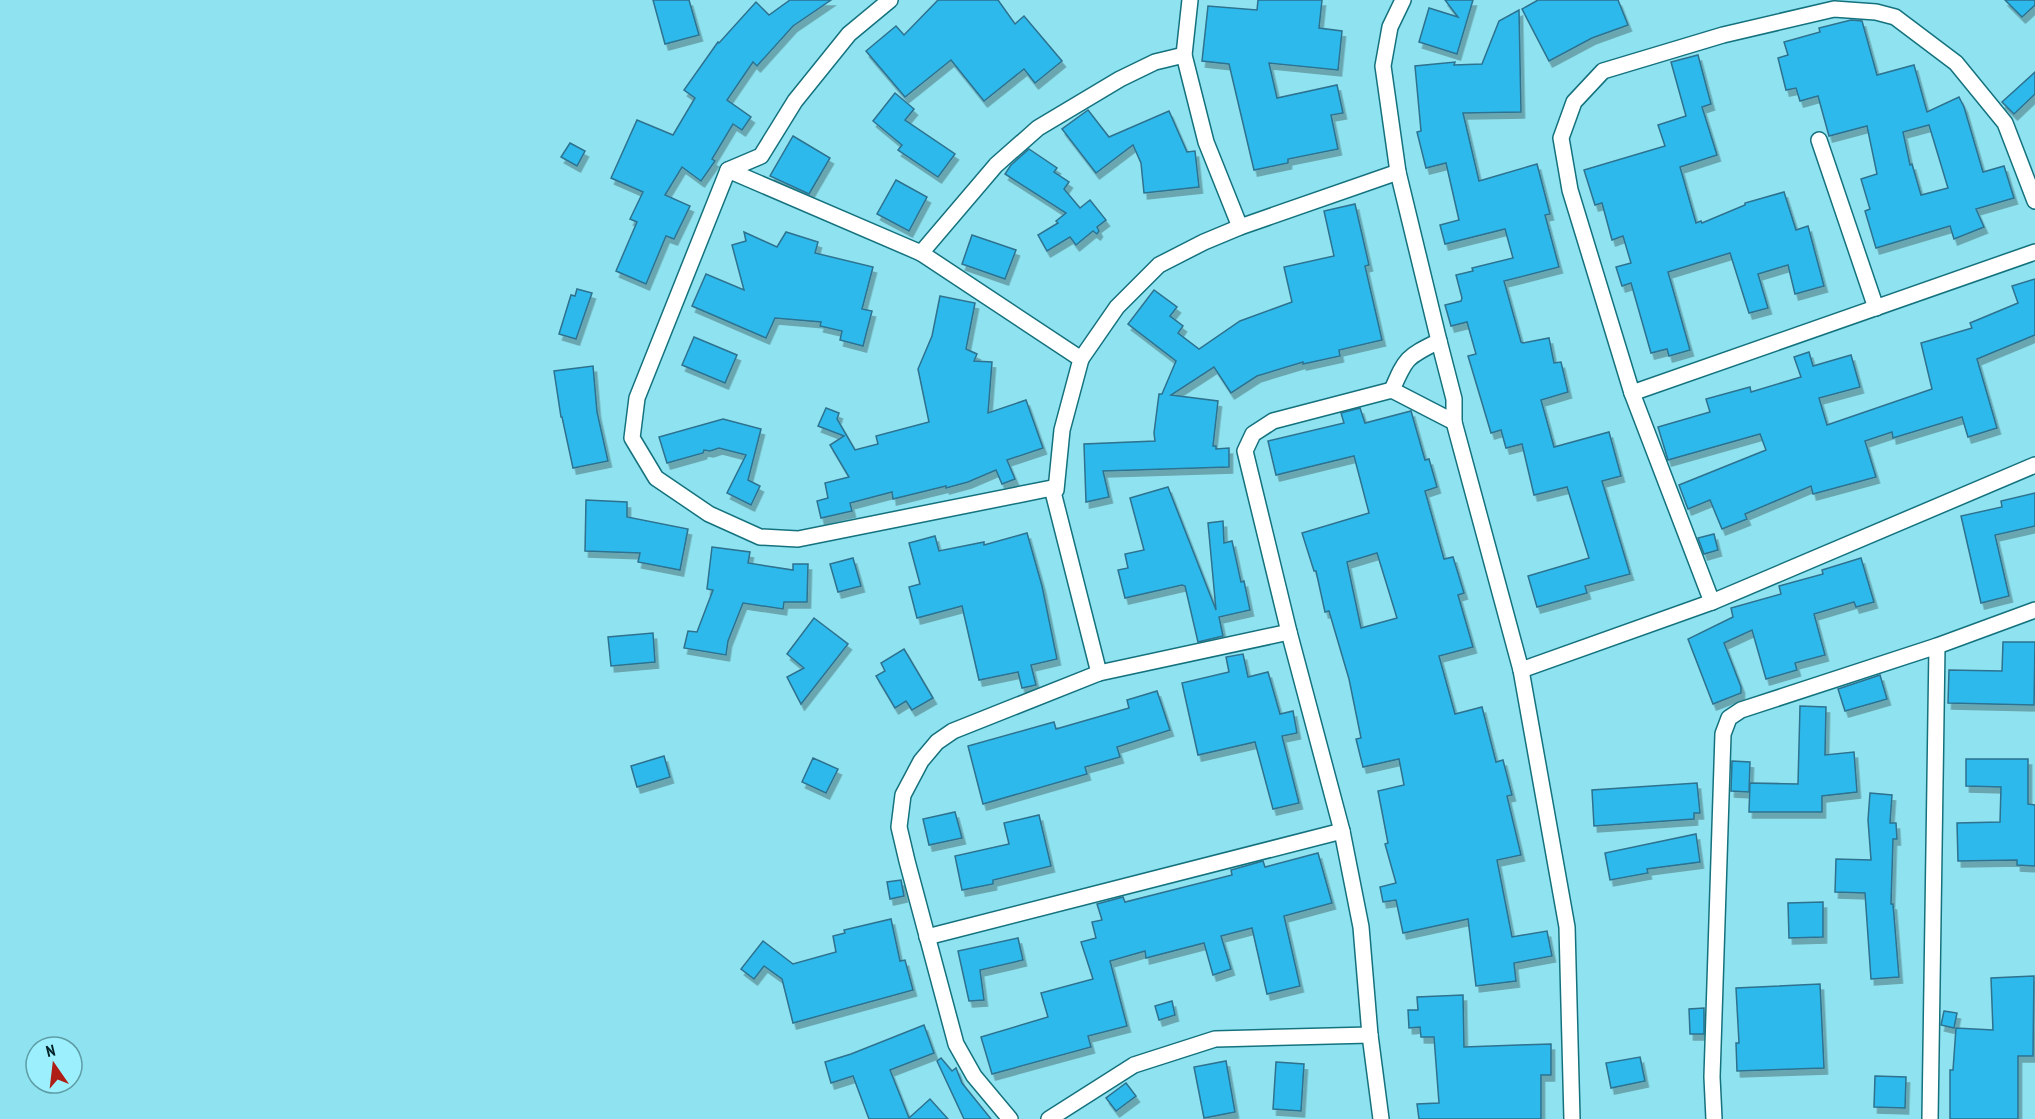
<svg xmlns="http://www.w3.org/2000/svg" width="2035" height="1119" viewBox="0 0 2035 1119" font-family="'PT Sans Narrow',sans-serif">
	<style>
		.building { fill: #2eb9ec; stroke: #2d728f; stroke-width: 1.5; fill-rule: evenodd; filter: url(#shadow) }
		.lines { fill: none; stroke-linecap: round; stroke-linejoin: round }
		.street-casing { stroke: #14727e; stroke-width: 18 }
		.street { stroke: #fff; stroke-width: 15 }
	</style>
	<defs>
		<filter id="shadow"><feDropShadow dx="3.5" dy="6" stdDeviation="0" flood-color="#0004"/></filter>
	</defs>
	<rect width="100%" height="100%" fill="#8fe2ef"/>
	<g class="building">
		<polygon points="653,0 689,0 699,35 665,44"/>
		<polygon points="790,0 831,0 793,26 757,66 753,62 727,100 751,117 742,130 733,124 712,159 715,161 701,181 682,167 665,195 690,206 674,239 666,236 646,284 616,271 637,222 630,219 643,192 611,178 637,120 673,135 695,98 684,90 718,42 719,43 756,2 769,15"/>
		<polygon points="938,0 998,0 1015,24 1024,16 1062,61 1035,83 1024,69 984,101 951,60 905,97 866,51 896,26 904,35"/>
		<polygon points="1258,0 1322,0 1319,28 1342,31 1338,70 1269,63 1277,98 1337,85 1343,113 1331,115 1338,149 1288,159 1288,163 1254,170 1229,64 1202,61 1208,6 1257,10"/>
		<polygon points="1445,0 1473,0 1457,54 1419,42 1429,8 1458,17"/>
		<polygon points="1538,0 1618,0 1628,25 1592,38 1549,61 1522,9"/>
		<polygon points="2005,0 2035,0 2035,5 2022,17"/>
		<polygon points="1519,10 1521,112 1463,113 1479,181 1537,164 1550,214 1545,215 1559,267 1504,281 1521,342 1523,343 1549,338 1554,363 1561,362 1568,392 1541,400 1554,447 1609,432 1621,476 1602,481 1630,574 1585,586 1587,593 1537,607 1528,576 1589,558 1567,487 1534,495 1522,444 1506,448 1501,430 1491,433 1468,356 1476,354 1467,322 1451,326 1445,305 1461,301 1462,298 1456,275 1473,271 1472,268 1513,258 1505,229 1445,244 1440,225 1459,220 1446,163 1426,168 1417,132 1421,131 1415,66 1455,62 1454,65 1482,64 1499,21"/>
		<path d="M1851 20 1862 21 1877 75 1914 65 1927 112 1959 97 1964 107 1983 172 2004 166 2014 198 1976 209 1984 227 1954 239 1950 226 1876 248 1865 211 1870 209 1861 179 1877 174 1867 126 1829 136 1818 96 1800 101 1796 88 1786 90 1778 58 1788 55 1784 42 1820 32 1819 28ZM1929 125 1948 188 1921 195 1912 164 1910 165 1903 132Z"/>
		<polygon points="1698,55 1711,104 1702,107 1717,155 1680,167 1696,223 1701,221 1702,223 1745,205 1745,203 1784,192 1796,230 1808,226 1824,286 1795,294 1788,265 1758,274 1768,308 1749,313 1730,253 1668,272 1690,350 1669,356 1667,349 1651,353 1631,283 1622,286 1616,267 1631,263 1623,236 1612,240 1602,203 1595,205 1584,170 1665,146 1658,125 1686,116 1671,62"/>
		<polygon points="2035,72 2035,94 2014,114 2002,102"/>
		<polygon points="895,93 914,109 905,120 955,154 938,177 898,150 902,145 873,121"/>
		<polygon points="1088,110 1109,137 1169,111 1187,152 1195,151 1199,187 1144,193 1141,163 1133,145 1096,173 1062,129"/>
		<polygon points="793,136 830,158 809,194 770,176"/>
		<polygon points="570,143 585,151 577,166 561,157"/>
		<polygon points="1029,149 1057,168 1054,172 1069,182 1064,189 1080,208 1090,200 1106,220 1097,227 1099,231 1097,234 1093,231 1076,245 1070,237 1047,251 1038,235 1058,223 1056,221 1066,213 1005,174 1011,165"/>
		<polygon points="896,180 927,197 909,231 877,214"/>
		<polygon points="1355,204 1369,265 1365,266 1382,340 1339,350 1340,356 1303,364 1303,362 1257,376 1231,393 1214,367 1171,395 1218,401 1213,446 1216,446 1216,449 1229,448 1229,467 1103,471 1109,497 1086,502 1084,444 1155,441 1154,433 1159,394 1162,394 1176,361 1128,324 1154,290 1177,307 1170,316 1183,326 1178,333 1199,349 1240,321 1292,302 1284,267 1334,256 1324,211"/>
		<polygon points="744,232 777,247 786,232 818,242 815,253 873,267 862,309 872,311 863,346 840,340 842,331 820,326 821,322 775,318 766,338 692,306 706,274 744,290 732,245 746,241"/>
		<polygon points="972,235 1016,250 1005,279 962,264"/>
		<polygon points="2035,279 2035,335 1977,359 1997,428 1968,437 1962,417 1893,438 1892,432 1865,441 1876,477 1813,494 1811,486 1745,514 1747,519 1722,529 1710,500 1688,509 1679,485 1766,450 1760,434 1668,460 1658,427 1710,412 1706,399 1750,387 1751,392 1801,377 1794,357 1809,352 1813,366 1851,355 1860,387 1819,398 1827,425 1932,389 1921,343 1972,328 1970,323 2018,303 2012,286"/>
		<polygon points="577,289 592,293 576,339 559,334 571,295 575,296"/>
		<polygon points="940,296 975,303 966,349 977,354 974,361 992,362 988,413 1026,400 1043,448 1007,460 1015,479 1002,484 996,470 968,482 946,488 946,486 893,499 892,492 850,503 852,511 821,518 817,501 828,498 825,483 849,477 830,445 844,436 818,426 826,408 839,413 837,419 855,450 878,444 876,436 929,422 918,369 932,336"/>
		<polygon points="694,337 737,355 725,383 682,365"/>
		<polygon points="593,366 597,412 608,461 573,468 562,417 561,417 554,371"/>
		<path d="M1360 408 1365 423 1411 411 1425 460 1429 459 1437 487 1425 491 1444 559 1453 557 1464 593 1458 595 1473 647 1439 656 1455 714 1482 707 1496 762 1503 760 1512 795 1507 796 1521 855 1497 860 1512 937 1547 931 1552 956 1514 963 1516 981 1476 986 1468 919 1403 933 1396 900 1383 902 1380 887 1396 883 1385 844 1388 843 1378 791 1404 785 1399 759 1363 767 1356 739 1361 738 1349 679 1329 611 1325 612 1316 571H1314L1302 533 1369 513 1354 456 1276 475 1268 441 1344 423 1341 413ZM1377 553 1397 618 1361 628 1347 562Z"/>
		<polygon points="723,419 761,429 748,480 760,486 751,505 727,493 746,455 719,448 710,451 704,450 703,453 667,463 659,437"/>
		<polygon points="1168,487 1216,610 1208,523 1223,521 1224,543 1232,541 1241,582 1244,581 1250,610 1219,617 1223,636 1198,642 1185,586 1182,585 1125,598 1118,570 1128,568 1125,554 1144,550 1130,498"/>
		<polygon points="2035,493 2035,526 1995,535 2009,596 1981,603 1961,516 2002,507 2001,501"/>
		<polygon points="586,500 627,502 627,517 688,529 680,570 638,562 640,553 585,551"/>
		<polygon points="1027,533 1042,586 1057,659 1031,665 1036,685 1022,688 1018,672 979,680 962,606 917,618 909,587 920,584 909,543 935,536 939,551 984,542 984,545"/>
		<polygon points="1714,534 1718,550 1704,554 1698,538"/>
		<polygon points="712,547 750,552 748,563 793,570 793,564 808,564 807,602 784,602 783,609 743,603 728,641 726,655 684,648 688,631 697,632 713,590 707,589"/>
		<polygon points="853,558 861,586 838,592 830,564"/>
		<polygon points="1861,558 1874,602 1856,607 1854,602 1814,614 1825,655 1795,663 1797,670 1766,679 1752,630 1724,643 1741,687 1741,693 1713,704 1688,639 1733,617 1731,608 1781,594 1779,586 1823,574 1822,570"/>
		<polygon points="814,618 848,644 801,704 787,677 804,668 787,654"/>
		<polygon points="653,633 655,662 611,666 608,637"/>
		<polygon points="2003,642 2035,642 2034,705 1948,703 1949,670 2002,671"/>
		<polygon points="904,649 933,698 912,710 906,701 895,708 876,676 885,671 881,663"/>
		<polygon points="1243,654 1248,677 1268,672 1280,714 1293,711 1297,733 1282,736 1299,803 1273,809 1255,742 1198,755 1182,683 1229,672 1226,657"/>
		<polygon points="1880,675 1887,699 1845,711 1838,689"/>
		<polygon points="1157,691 1170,730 1117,747 1120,757 1085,767 1087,774 983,804 968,746 1054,722 1056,729 1129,708 1127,700"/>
		<polygon points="1800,706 1826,707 1825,755 1854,752 1857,792 1822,796 1822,812 1749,812 1750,783 1798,784"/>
		<polygon points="664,756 670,777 637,787 631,766"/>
		<polygon points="813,758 838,769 826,793 802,782"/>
		<polygon points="1966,759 2028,759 2028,804 2035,805 2035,866 2017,865 2017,860 1958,861 1957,823 2000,822 2001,787 1966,786"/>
		<polygon points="1732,761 1750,762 1749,792 1731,791"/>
		<polygon points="1697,783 1700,813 1694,813 1694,819 1594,826 1592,790"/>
		<polygon points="1870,793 1892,795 1890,823 1896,823 1897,839 1893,839 1891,904 1893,904 1899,977 1871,979 1865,893 1835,892 1836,859 1871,860 1868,820"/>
		<polygon points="955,812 962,838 929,845 923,819"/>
		<polygon points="1039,815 1051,866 993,880 993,884 962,890 955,856 1009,844 1004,823"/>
		<polygon points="1696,834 1700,862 1647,869 1648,873 1610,880 1605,853"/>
		<polygon points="1318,853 1332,903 1284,916 1300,986 1267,994 1252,928 1221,936 1231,969 1213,975 1204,943 1146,958 1145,951 1110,961 1127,1026 1088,1036 1091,1047 992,1074 981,1037 1048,1017 1041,993 1093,979 1081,942 1096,938 1092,922 1102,920 1097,904 1123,897 1125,902 1232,875 1231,870 1263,861 1265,867"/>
		<polygon points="901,880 904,896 890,899 887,882"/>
		<polygon points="1823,902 1823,937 1789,938 1788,903"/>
		<polygon points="891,919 900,961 905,960 913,990 793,1023 782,979 764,966 754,979 741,969 763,941 793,964 836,952 833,936 845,933 844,930"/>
		<polygon points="1018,938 1023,960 980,970 984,1000 969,1001 958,951"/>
		<polygon points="2034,976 2033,1056 2018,1056 2018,1119 1950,1119 1950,1070 1953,1070 1956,1028 1993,1030 1991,978"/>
		<polygon points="1820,984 1824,1068 1737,1071 1736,1043 1739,1043 1736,988"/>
		<polygon points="1463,995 1464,1047 1551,1044 1551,1075 1541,1075 1541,1119 1419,1119 1417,1104 1439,1103 1434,1037 1421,1037 1420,1027 1409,1028 1408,1010 1418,1010 1417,997"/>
		<polygon points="1172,1001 1175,1015 1159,1020 1155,1006"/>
		<polygon points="1704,1008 1704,1034 1690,1034 1689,1009"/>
		<polygon points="1944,1011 1957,1013 1954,1028 1941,1025"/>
		<polygon points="924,1025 934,1053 890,1070 909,1118 930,1099 948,1119 869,1119 853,1076 831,1083 825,1062 851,1054"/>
		<polygon points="1640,1057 1645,1081 1611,1088 1606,1063"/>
		<polygon points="941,1058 952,1071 956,1068 962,1083 991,1119 964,1119 937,1061"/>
		<polygon points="1226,1061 1235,1112 1204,1118 1194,1067"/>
		<polygon points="1276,1062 1304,1064 1301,1111 1273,1109"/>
		<polygon points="1875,1076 1906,1077 1905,1108 1874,1107"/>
		<polygon points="1126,1083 1136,1096 1116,1111 1106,1098"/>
	</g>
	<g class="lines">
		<defs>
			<g id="street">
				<polyline points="890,0 849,34 795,101 761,156 728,170 637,398 632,438 656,478 709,514 760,537 798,539 1052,488 1099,673"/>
				<path d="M1190 0 1184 55 1206 142 1240 227 1398 172 1439 341C1407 357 1406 357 1392 390"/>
				<polyline points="1819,140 1876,308"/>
				<polyline points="728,170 921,253"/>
				<polyline points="1398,172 1383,66 1390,27 1403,0"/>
				<polyline points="1439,341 1454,399 1454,422"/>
				<polyline points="1081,359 1117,307 1159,265 1204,242 1240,227"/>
				<polyline points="1632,393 2035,252"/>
				<polyline points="1052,488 1056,490 1062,430 1081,359 921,253 996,165 1038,128 1120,79 1155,62 1184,55"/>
				<polyline points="1712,602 1632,393 1570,190 1561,138 1574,102 1603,71 1723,35 1834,9 1876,12 1895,17 1956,63 2005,123 2035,201"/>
				<polyline points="1521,670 1712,602 2035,465"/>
				<polyline points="927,937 1342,831"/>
				<polyline points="1010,1119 974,1076 956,1044 907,861 899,827 903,795 921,761 937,742 953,731 1099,673 1289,632"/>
				<polyline points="1049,1119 1134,1065 1215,1039 1370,1035"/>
				<polyline points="1381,1119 1370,1035 1361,927 1342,831 1289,632 1245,451 1253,434 1273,421 1392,390 1454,422 1521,670 1567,927 1572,1119"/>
				<polyline points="1714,1119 1712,1077 1723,734 1729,718 1741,710 1937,646 2035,610"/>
				<polyline points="1930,1119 1937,646"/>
			</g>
		</defs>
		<use href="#street" class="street-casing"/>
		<use href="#street" class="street"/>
	</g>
	<g transform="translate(54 1065) rotate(346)"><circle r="28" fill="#9ceffc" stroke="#5e9da6" stroke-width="1.5"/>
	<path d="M0-4.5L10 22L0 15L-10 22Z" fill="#ae1e16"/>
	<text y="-9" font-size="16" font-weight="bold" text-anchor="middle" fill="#002126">N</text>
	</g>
</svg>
